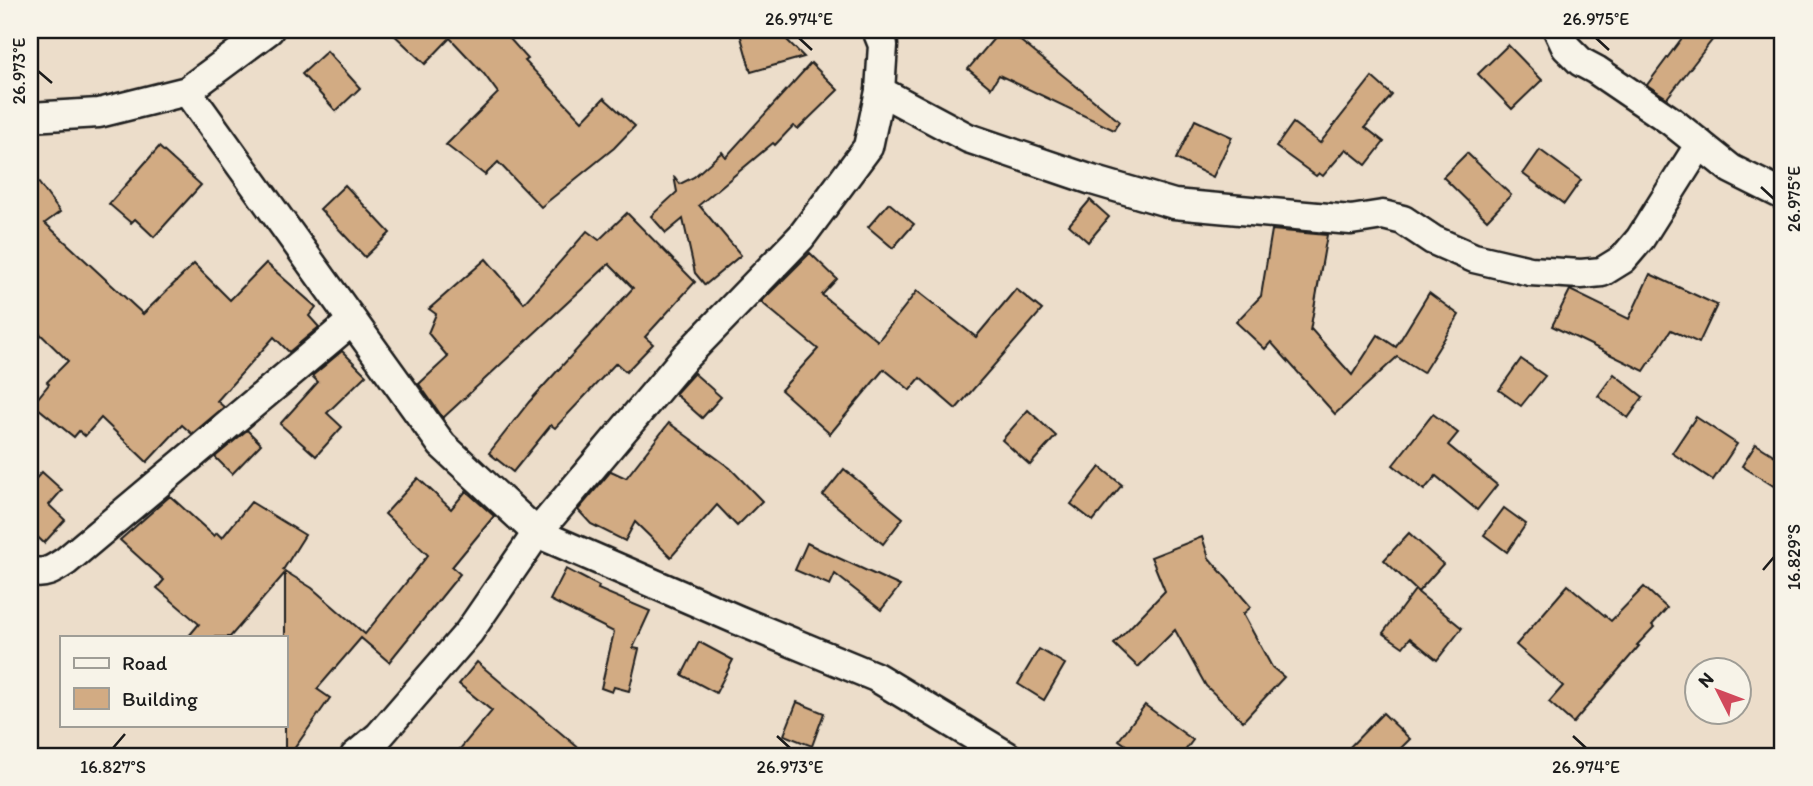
<svg xmlns="http://www.w3.org/2000/svg" width="1813" height="786" viewBox="0 0 1813 786" font-family="Itim,sans-serif">
	<style>
		.building { fill: #d2ab83; stroke: #1c1c1c; stroke-width: 2 }
		.lines { fill: none; stroke-linecap: round; stroke-linejoin: round }
		.minor-casing { stroke: #1c1c1c; stroke-width: 33 }
		.minor { stroke: #f7f3e8; stroke-width: 28 }
		.ticks { fill: none; stroke: #1c1c1c; stroke-width: 2.5 }
		.neatline { fill: none; stroke: #1c1c1c; stroke-width: 2.5 }
		.ticks-label { font-size: 18px; text-anchor: middle; fill: #1c1c1c }
	</style>
	<rect width="100%" height="100%" fill="#ecddca"/>
	<filter id="ink" filterUnits="userSpaceOnUse"><feTurbulence type="fractalNoise" baseFrequency=".0143" numOctaves="2"/><feDisplacementMap in="SourceGraphic" scale="14" xChannelSelector="R" yChannelSelector="G"/><feConvolveMatrix kernelMatrix="1 2 1 2 8 2 1 2 1" color-interpolation-filters="sRGB"/></filter>
	<g filter="url(#ink)">
		<g class="building">
			<polygon points="389,30 502,30 528,59 525,61 582,121 604,98 635,126 614,148 541,207 498,162 485,175 446,145 498,93 484,74 450,38 425,64"/>
			<polygon points="739,30 777,30 804,57 751,72"/>
			<polygon points="1001,30 1007,30 1119,121 1114,130 999,75 991,88 968,69"/>
			<polygon points="1688,30 1720,30 1667,98 1647,85"/>
			<polygon points="1508,45 1542,80 1512,109 1478,74"/>
			<polygon points="327,51 360,88 336,111 302,74"/>
			<polygon points="811,63 838,90 798,129 793,126 775,145 773,143 699,205 741,255 705,285 695,273 683,219 666,233 651,216 677,192 674,176 680,184 694,177 722,152 726,157"/>
			<polygon points="1372,77 1392,95 1365,127 1384,142 1366,165 1346,149 1323,176 1319,173 1316,176 1276,147 1293,123 1320,143"/>
			<polygon points="1195,120 1232,137 1213,177 1176,159"/>
			<polygon points="159,147 201,185 154,237 135,219 131,223 109,204"/>
			<polygon points="1540,150 1581,180 1564,204 1523,174"/>
			<polygon points="1467,153 1511,195 1487,220 1443,177"/>
			<polygon points="30,171 60,212 45,223 143,314 194,264 230,300 266,263 316,307 309,316 319,327 289,352 274,337 217,401 224,407 192,434 182,425 147,462 101,418 85,436 79,431 74,437 33,404 49,384 47,382 68,361 30,324"/>
			<polygon points="345,185 390,233 365,257 320,209"/>
			<polygon points="1090,200 1109,217 1088,242 1069,225"/>
			<polygon points="889,203 914,224 893,248 868,227"/>
			<polygon points="627,213 695,282 645,337 653,344 626,372 616,363 555,428 551,425 513,472 489,453 529,402 633,288 609,264 443,418 419,384 448,357 428,333 436,314 429,309 486,259 524,303 587,231 599,240"/>
			<polygon points="1272,230 1327,235 1310,331 1311,329 1352,375 1378,335 1396,347 1429,293 1459,315 1423,373 1397,357 1335,414 1271,342 1265,349 1236,322 1261,296"/>
			<polygon points="810,253 837,279 822,295 878,341 917,291 976,337 1016,289 1042,310 956,409 920,378 910,390 884,369 830,434 781,390 818,349 761,302"/>
			<polygon points="1650,274 1717,305 1699,343 1671,330 1644,371 1552,326 1570,290 1629,319"/>
			<polygon points="342,351 366,375 327,413 342,427 316,456 280,424 318,382 312,376"/>
			<polygon points="1521,359 1545,376 1521,406 1499,390"/>
			<polygon points="694,373 721,397 702,418 675,394"/>
			<polygon points="1614,374 1643,397 1628,418 1598,396"/>
			<polygon points="1028,410 1056,436 1030,465 1002,440"/>
			<polygon points="1433,414 1458,433 1448,445 1497,485 1477,510 1436,476 1424,490 1393,465"/>
			<polygon points="1696,417 1737,444 1713,480 1672,453"/>
			<polygon points="669,423 730,468 762,501 737,526 717,505 671,557 635,522 625,541 591,524 578,510 611,471 626,478"/>
			<polygon points="247,430 261,444 232,474 215,457"/>
			<polygon points="1756,444 1783,461 1783,492 1742,466"/>
			<polygon points="1100,467 1122,485 1093,521 1071,504"/>
			<polygon points="844,469 903,518 883,544 823,495"/>
			<polygon points="42,472 62,490 49,505 65,520 44,543 30,530 30,485"/>
			<polygon points="418,478 451,509 466,491 494,516 452,567 460,574 389,662 361,638 317,689 330,698 289,756 285,756 285,573 230,637 188,637 199,624 157,588 164,580 120,540 170,496 214,536 217,533 222,538 251,502 305,535 283,570 312,588 365,634 428,555 385,514"/>
			<polygon points="1504,508 1526,524 1507,552 1484,535"/>
			<polygon points="1409,533 1443,564 1418,592 1384,560"/>
			<polygon points="1202,537 1209,558 1251,607 1243,614 1272,667 1284,677 1243,721 1206,686 1175,630 1138,667 1114,644 1165,591 1151,557"/>
			<polygon points="807,543 819,549 900,586 881,610 835,574 830,585 795,570"/>
			<polygon points="566,569 599,586 598,589 650,611 633,648 639,649 629,691 614,687 612,692 601,688 614,632 550,600"/>
			<polygon points="1568,585 1611,621 1644,587 1667,608 1652,625 1654,627 1637,645 1639,646 1573,723 1549,702 1563,686 1516,645"/>
			<polygon points="1415,590 1462,628 1437,660 1410,638 1403,647 1383,633"/>
			<polygon points="699,642 733,660 716,693 682,675"/>
			<polygon points="1039,649 1065,664 1044,700 1018,684"/>
			<polygon points="477,662 588,756 454,756 492,711 459,684"/>
			<polygon points="797,702 824,713 812,746 784,735"/>
			<polygon points="1145,705 1193,740 1181,756 1141,756 1119,740"/>
			<polygon points="1383,713 1410,739 1393,756 1341,756"/>
		</g>
		<g class="lines">
			<defs>
				<g id="minor">
					<polyline points="1558,30 1566,47 1581,62 1596,70 1671,121 1731,169 1783,195"/>
					<polyline points="187,91 442,445 537,533 738,620 876,677 1007,756"/>
					<polyline points="880,91 968,138 1092,180 1174,204 1351,220 1383,215 1403,220 1433,240 1474,258 1530,271 1581,274 1602,272 1623,259 1640,239 1700,144"/>
					<polyline points="30,117 99,113 187,91 269,30"/>
					<path d="M30 571C44 576 54 569 66 561L352 321"/>
					<polyline points="355,756 379,736 469,632 537,533 685,357 801,237 868,147 880,91 883,45 877,30"/>
				</g>
			</defs>
			<use href="#minor" class="minor-casing"/>
			<use href="#minor" class="minor"/>
		</g>
	</g>
	<path class="ticks" d="M799 38 812 50M1596 38 1609 50M38 71 52 83M1761 187 1774 199M1763 570 1774 557M777 736 790 748M1573 736 1586 748M113 748 125 734"/>
	<rect width="1813" height="786" fill="none" stroke="#f7f3e8" stroke-width="77"/>
	<rect x="60" y="636" width="228" height="91" fill="#f7f3e8" stroke="#9f9d96" stroke-width="2"/>
	<rect x="74" y="658" width="35" height="10" fill="#f7f3e8" stroke="#9f9d96" stroke-width="2"/>
	<text x="122" y="670" font-size="21" fill="#1c1c1c">Road</text>
	<rect x="74" y="688" width="35" height="21" fill="#d2ab83" stroke="#9f9d96" stroke-width="2"/>
	<text x="122" y="706" font-size="21" fill="#1c1c1c">Building</text>
	<g transform="translate(1718 691) rotate(312)"><circle r="33" fill="#f7f3e8" stroke="#9f9d96" stroke-width="2"/>
	<path d="M0-5L12 26L0 18L-12 26Z" fill="#d1495b"/>
	<text y="-10" font-size="19" font-weight="bold" text-anchor="middle" fill="#1c1c1c">N</text>
	</g>
	<rect x="38" y="38" width="1736" height="710" class="neatline"/>
	<g class="ticks-label">
		<text x="799" y="25">26.974°E</text>
		<text x="1596" y="25">26.975°E</text>
		<text transform="translate(19 71) rotate(-90)" y="6">26.973°E</text>
		<text transform="translate(1794 199) rotate(-90)" y="6">26.975°E</text>
		<text transform="translate(1794 557) rotate(-90)" y="6">16.829°S</text>
		<text x="113" y="773">16.827°S</text>
		<text x="790" y="773">26.973°E</text>
		<text x="1586" y="773">26.974°E</text>
	</g>
</svg>
